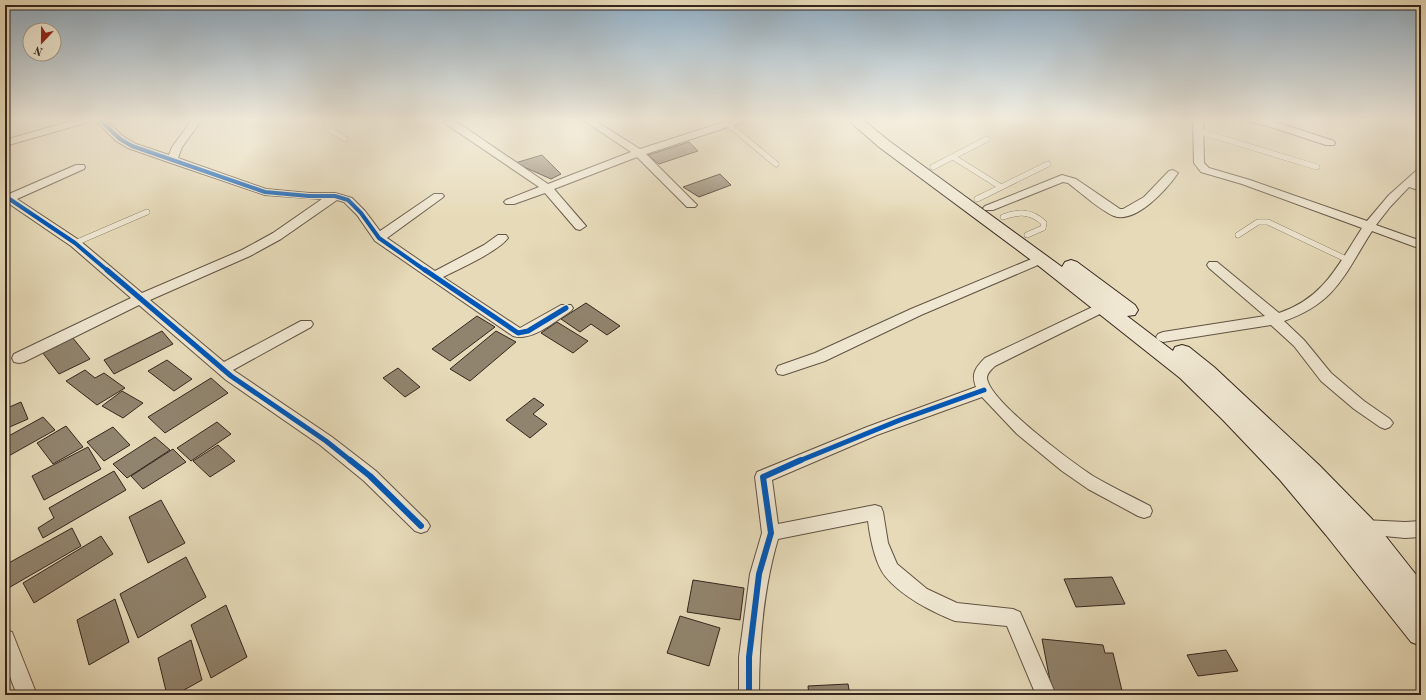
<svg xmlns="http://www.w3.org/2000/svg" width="1426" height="700" viewBox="0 0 1426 700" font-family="'Old Standard TT',serif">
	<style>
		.building { fill: #91846e; stroke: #35261e }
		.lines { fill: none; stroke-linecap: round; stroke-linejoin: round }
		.lane-casing { stroke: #615344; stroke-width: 6 }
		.street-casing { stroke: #615344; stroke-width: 2 }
		.secondary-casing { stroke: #35261e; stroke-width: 2 }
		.lane { stroke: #efe7d1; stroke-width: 5.5 }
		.street { fill: #efe7d1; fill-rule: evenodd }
		.secondary { fill: #efe7d1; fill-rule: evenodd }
		.cycleway-far2-casing { stroke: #efe7d1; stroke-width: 6 }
		.cycleway-far1-casing { stroke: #efe7d1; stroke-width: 8 }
		.cycleway-casing { stroke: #efe7d1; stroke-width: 9 }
		.cycleway-far2 { stroke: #0057b8; stroke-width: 4 }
		.cycleway-far1 { stroke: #0057b8; stroke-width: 5 }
		.cycleway { stroke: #0057b8; stroke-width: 6 }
	</style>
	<rect width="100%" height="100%" fill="#e6dab8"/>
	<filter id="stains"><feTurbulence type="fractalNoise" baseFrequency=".005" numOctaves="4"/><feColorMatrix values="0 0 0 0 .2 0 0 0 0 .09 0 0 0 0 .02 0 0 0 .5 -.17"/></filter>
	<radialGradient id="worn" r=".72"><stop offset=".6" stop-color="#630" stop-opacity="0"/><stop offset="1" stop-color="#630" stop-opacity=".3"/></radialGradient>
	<g class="building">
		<polygon points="689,142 698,151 659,164 648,155"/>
		<polygon points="542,155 561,174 551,179 515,163"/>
		<polygon points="720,174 731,185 699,197 683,187"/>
		<polygon points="586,303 620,326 607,335 591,324 580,332 561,319"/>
		<polygon points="477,316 495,327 450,361 432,349"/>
		<polygon points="557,322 588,341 573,353 541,333"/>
		<polygon points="162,331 173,344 114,374 104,360"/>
		<polygon points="496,331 516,342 470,381 450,369"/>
		<polygon points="72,337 90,359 59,374 42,352"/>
		<polygon points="167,360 192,379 174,391 148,371"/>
		<polygon points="398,368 420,387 405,397 383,378"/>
		<polygon points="85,370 95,378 104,373 125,388 97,405 66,381"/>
		<polygon points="211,378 228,393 165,433 148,417"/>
		<polygon points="122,391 143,403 123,418 102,406"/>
		<polygon points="534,398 544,405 533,414 547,424 530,438 506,420"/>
		<polygon points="21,402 28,419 5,429 5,409"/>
		<polygon points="43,417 55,430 5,458 5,438"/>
		<polygon points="217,422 231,434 191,461 177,448"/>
		<polygon points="66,426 83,447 53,464 37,443"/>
		<polygon points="113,427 130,445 104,461 87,442"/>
		<polygon points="155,437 170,450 127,478 113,464"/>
		<polygon points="218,445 235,461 210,477 193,461"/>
		<polygon points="88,447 101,469 44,500 32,476"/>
		<polygon points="173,449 186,462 143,489 131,476"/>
		<polygon points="114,471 126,490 43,538 38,528 54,518 49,508"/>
		<polygon points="161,500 185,543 148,563 129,517"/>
		<polygon points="72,528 81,546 5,590 5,565"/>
		<polygon points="101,536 113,554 34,603 23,583"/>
		<polygon points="186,557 206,597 138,638 120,594"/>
		<polygon points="1112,577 1125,604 1076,607 1064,579"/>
		<polygon points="693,580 744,588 740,620 687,612"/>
		<polygon points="115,599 129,642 89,665 77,620"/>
		<polygon points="226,605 247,657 211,678 191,625"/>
		<polygon points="680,616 720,628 709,666 667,653"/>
		<polygon points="1042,639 1103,645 1105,653 1113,653 1123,695 1089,695 1052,691"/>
		<polygon points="191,640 202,680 175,695 167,695 158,658"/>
		<polygon points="1226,650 1238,671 1198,676 1187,655"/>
		<polygon points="848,684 850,695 809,695 808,686"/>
	</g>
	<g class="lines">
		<defs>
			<g id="lane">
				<polyline points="327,120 326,123 332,131 345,139"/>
				<polyline points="728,124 776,164"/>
				<polyline points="1198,131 1317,167"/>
				<polyline points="953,157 1001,187"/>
				<polyline points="933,167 987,139"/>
				<polyline points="977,199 1048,164"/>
				<path d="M1003 217C1019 211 1031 211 1044 223L1043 228 1027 235"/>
				<polyline points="1238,235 1258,222 1268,222 1348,260"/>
				<polyline points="75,243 147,212"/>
			</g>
			<g id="street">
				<polygon points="75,120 90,120 89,122 5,146 5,140"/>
				<path d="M95 120H105L124 137 136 144 169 155 172 147 192 120H202L182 147 178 158 266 189 309 193H335L352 198 365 211 380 231 434 194H442L444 196 442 198 387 238 435 271 484 245 498 235H506L508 238C499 251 459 269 443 277L520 328 561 305H571L573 308 571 311C555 321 532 342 513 336L375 241 357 215 344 202 337 200 281 239 250 256 150 300 224 362 301 321H311L313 324 311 327 233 370 332 437 376 471 427 521 430 526 427 531 421 533 415 531 364 481 320 445 226 380 139 305 24 362 19 363 14 362 12 358 14 354 131 298 71 246 8 203H5V193L9 194 76 165H84L85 167 84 169 17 199 79 240 142 293 242 250 273 233 322 199 265 195 168 162 128 148 116 141Z"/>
				<polygon points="446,120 454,120 548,184 631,152 583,120 594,120 640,149 730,120 744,120 743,122 646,154 697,205 695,207 687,207 637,157 554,189 586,226 580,230 576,229 545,193 514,204 506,204 504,202 506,200 539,187 446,124 445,122"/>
				<path d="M1193 120H1203L1204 163 1209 168 1250 180 1367 221 1389 195 1417 170 1421 169V178L1416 182 1421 184V191L1409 187 1390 207 1376 225 1421 241V249L1372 231C1344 275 1336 303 1284 321L1304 340 1331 373 1364 401 1390 419 1393 423 1390 427 1385 429 1380 427 1354 409 1321 381 1294 346 1271 325 1163 342 1158 340 1156 337 1158 334 1163 332 1265 316 1209 268 1207 265 1209 262H1217L1279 313C1324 298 1338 265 1362 228L1242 184 1201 172 1194 163Z"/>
				<polygon points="1249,120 1270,120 1334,141 1335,143 1334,145 1326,145 1268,126 1250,122"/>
				<path d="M1173 170 1178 173C1167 189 1136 224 1114 216 1101 211 1080 192 1068 183L1063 182 993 210H985L983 208 985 206 1062 175 1076 179 1120 209H1123L1144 197 1169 171Z"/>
				<polygon points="1041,255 1047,259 1045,262 921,315 825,361 783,375 778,374 776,370 778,366 815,353 911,309"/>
				<path d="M1103 302 1108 304 1110 307 1108 310 995 366C992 369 987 373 987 378 989 401 1073 463 1093 476 1112 487 1131 496 1150 506L1152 511 1150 516 1144 518 1138 516 1088 489 1062 471 1017 434 982 397 877 435 772 480 778 524 875 505 881 507 883 512 888 543 897 564 927 589 957 603 1013 609 1020 612 1056 695H1036L1007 626 955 621C932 612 901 596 885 576 875 563 870 537 868 521L778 539C763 590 759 642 759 695H739V657L750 574 762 533 755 477 757 472 867 427 976 387C971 374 975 368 985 358Z"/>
				<polygon points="1363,520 1405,522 1421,521 1421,537 1405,538 1363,534 1357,532 1354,527 1357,522"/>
				<polygon points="5,630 12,632 37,695 17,695 5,664"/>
			</g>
			<polygon id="secondary" points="848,120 863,120 889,141 1062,267 1065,262 1071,260 1077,262 1135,305 1138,310 1135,315 1127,316 1173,351 1175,347 1182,345 1189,347 1214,367 1319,465 1372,519 1421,581 1421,646 1411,642 1326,535 1280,480 1223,420 1180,378 1035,263 879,147"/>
		</defs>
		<use href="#lane" class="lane-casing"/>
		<use href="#street" class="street-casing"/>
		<use href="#secondary" class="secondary-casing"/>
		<use href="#lane" class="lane"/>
		<use href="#street" class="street"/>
		<use href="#secondary" class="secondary"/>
		<defs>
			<g id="cycleway-far2">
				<polyline points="100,120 120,139 132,146 265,192 309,196 335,196 348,200 361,213 379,238 426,271"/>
				<polyline points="5,196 75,243 108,271"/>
			</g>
			<g id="cycleway-far1">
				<polyline points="107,270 231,376 326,441 351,461"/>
				<polyline points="425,270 518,333 528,331 566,308"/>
				<polyline points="799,461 900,420 984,390"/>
			</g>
			<g id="cycleway">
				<polyline points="350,460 370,476 421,526"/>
				<polyline points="749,695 749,657 759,574 771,533 763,477 801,460"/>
			</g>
		</defs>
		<use href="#cycleway-far2" class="cycleway-far2-casing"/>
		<use href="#cycleway-far1" class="cycleway-far1-casing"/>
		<use href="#cycleway" class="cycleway-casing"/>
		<use href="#cycleway-far2" class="cycleway-far2"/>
		<use href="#cycleway-far1" class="cycleway-far1"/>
		<use href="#cycleway" class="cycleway"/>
	</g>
	<linearGradient id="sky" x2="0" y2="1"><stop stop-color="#8fabc0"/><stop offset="0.55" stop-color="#f4eedf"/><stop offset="1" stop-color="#f4eedf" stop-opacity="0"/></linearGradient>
	<rect width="1426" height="218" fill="url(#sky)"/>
	<rect width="1426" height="700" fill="none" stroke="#e6dab8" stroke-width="20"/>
	<rect x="6" y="6" width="1414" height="688" fill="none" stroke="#35261e" stroke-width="2"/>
	<rect x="10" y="10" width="1406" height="680" fill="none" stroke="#35261e"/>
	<g transform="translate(42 42) rotate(202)"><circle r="19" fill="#efe7d1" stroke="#a59a89"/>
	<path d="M0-3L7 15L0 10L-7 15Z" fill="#8f2418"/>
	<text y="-6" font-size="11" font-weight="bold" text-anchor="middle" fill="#35261e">N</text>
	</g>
	<rect width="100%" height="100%" filter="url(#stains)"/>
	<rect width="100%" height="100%" fill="url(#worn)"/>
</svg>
